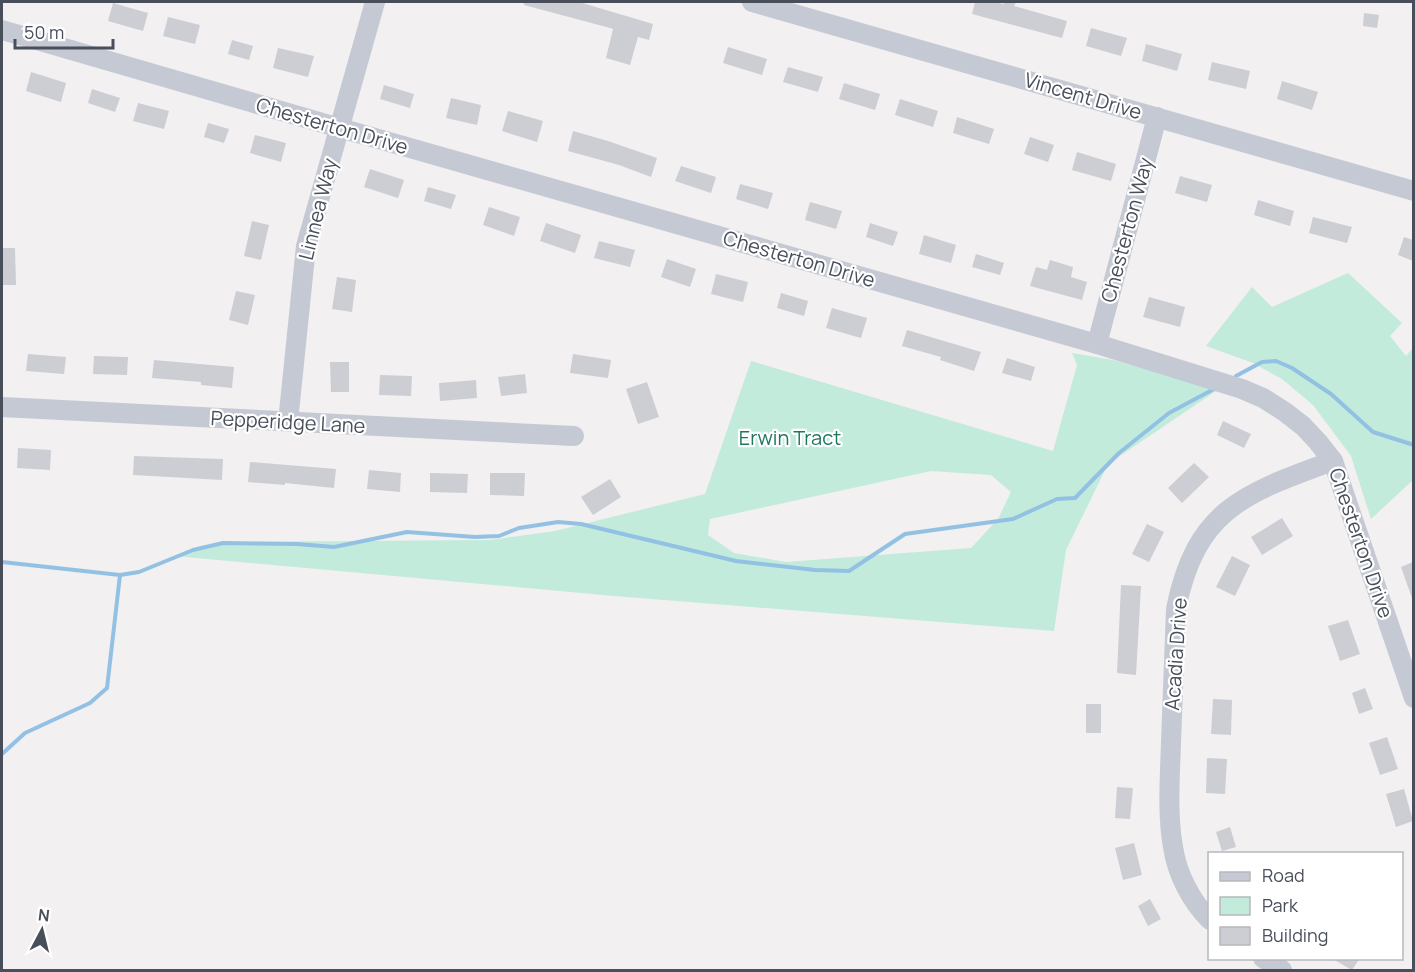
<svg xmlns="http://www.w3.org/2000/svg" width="1415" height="972" viewBox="0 0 1415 972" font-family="Manrope,sans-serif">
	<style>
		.green { fill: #c2ebdb; fill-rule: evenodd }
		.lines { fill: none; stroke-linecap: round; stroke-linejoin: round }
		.stream { stroke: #93c1e4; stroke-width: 4 }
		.building { fill: #cdced4 }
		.minor { stroke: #c4c9d3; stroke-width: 20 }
		.labels { text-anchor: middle; stroke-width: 4.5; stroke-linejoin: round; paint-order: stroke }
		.street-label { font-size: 20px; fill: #494e5b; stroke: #fff }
		.park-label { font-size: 20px; fill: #20775f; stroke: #fff }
	</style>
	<rect width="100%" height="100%" fill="#f2f0f0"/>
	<g class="green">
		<polygon points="1348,273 1402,323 1390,336 1406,356 1413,348 1413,480 1371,519 1351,456 1313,405 1282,379 1253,363 1206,346 1252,287 1272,307"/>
		<path d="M1072 353 1113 360 1219 389 1108 464 1066 550 1054 631 614 596 175 556 235 542 489 540 555 531 705 494 751 361 1053 451 1077 365ZM931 471 991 475 1011 492 998 519 971 548 786 562 734 553 708 535 710 519Z"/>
	</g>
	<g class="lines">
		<g class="stream">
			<polyline points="1236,376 1262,362 1276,361 1292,368 1331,394 1373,432 1414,445"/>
			<polyline points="2,562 120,575 139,572 193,550 223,543 297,544 334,547 407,532 475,537 499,536 519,528 558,522 581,524 736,561 815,570 849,571 905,534 1013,519 1057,499 1075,498 1119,453 1169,413 1214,389"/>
			<polyline points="2,754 25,733 90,703 107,688 120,575"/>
		</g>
	</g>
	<g class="building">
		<polygon points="524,2 579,2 653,24 649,40 638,37 630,65 606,58 613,29 610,28 524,5"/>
		<polygon points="975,2 994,2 1004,4 1005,2 1016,2 1014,6 1067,21 1062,38 972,14"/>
		<polygon points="113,3 148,13 143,31 108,21"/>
		<polygon points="1364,13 1379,15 1377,28 1363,26"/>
		<polygon points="168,17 200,25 195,44 163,36"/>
		<polygon points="1091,28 1127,38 1121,56 1086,46"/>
		<polygon points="232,40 253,46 249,60 228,54"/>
		<polygon points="1146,44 1182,54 1177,71 1142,61"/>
		<polygon points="728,47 767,59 762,75 723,63"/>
		<polygon points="278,48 314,56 308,77 273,68"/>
		<polygon points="1212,62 1250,71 1246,89 1208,80"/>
		<polygon points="788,67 823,77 818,92 783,82"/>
		<polygon points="31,72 66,83 61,102 26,91"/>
		<polygon points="1282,81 1318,92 1312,110 1277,99"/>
		<polygon points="844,83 880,94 875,110 839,99"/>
		<polygon points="384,85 414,94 410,108 380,99"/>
		<polygon points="92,89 120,98 115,112 88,103"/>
		<polygon points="451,98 481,105 477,125 446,118"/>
		<polygon points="900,99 938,111 933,127 895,115"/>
		<polygon points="138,103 169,111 164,129 133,121"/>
		<polygon points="508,111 543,121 537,142 502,131"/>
		<polygon points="957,117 994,129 989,144 953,133"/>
		<polygon points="208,123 229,129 224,143 204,137"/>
		<polygon points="573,131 608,141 657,158 651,177 619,165 568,151"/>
		<polygon points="255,135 286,143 281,162 250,153"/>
		<polygon points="1030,137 1054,145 1048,162 1024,154"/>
		<polygon points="1077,152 1116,164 1111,181 1072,170"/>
		<polygon points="681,166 716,177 711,193 675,181"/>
		<polygon points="370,169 404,180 398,198 364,187"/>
		<polygon points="1180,176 1212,185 1207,202 1175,193"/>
		<polygon points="740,184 773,193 768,209 736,199"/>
		<polygon points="428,187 456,195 451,209 424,201"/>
		<polygon points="1258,200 1294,211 1290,226 1254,215"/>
		<polygon points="810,202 842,211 836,229 805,220"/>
		<polygon points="489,207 520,217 514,236 483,225"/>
		<polygon points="1313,217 1352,227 1347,243 1309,233"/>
		<polygon points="252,221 269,225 261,260 244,256"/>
		<polygon points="546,223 581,235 575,253 540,241"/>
		<polygon points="870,223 898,232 893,246 866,237"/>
		<polygon points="924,235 956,245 951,263 919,254"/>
		<polygon points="1404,237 1413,240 1413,261 1398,255"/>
		<polygon points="599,241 635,250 630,267 594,258"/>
		<polygon points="2,248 15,248 16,285 2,285"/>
		<polygon points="976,254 1004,263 1000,275 972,267"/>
		<polygon points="667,259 696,269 690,287 661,277"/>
		<polygon points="1050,260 1073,267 1071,277 1087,282 1082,300 1030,286 1036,267 1047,270"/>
		<polygon points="716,274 748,282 743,302 711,294"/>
		<polygon points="337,277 356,280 352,312 332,309"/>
		<polygon points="236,291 255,295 248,325 229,320"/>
		<polygon points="781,293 808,301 804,316 777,308"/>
		<polygon points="1149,297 1185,307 1180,327 1143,317"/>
		<polygon points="832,308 867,318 861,338 826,328"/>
		<polygon points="907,330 981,352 974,371 940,360 941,357 902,346"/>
		<polygon points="28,354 66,357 64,374 26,371"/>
		<polygon points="573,354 611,360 608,378 570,373"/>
		<polygon points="94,356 128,357 127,375 93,374"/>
		<polygon points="1007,358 1035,367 1031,381 1002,373"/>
		<polygon points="154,360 234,367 232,388 201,385 201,382 152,378"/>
		<polygon points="330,362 349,362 349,392 331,392"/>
		<polygon points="525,374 527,393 501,396 498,377"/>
		<polygon points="380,375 412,376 411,396 379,395"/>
		<polygon points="476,380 477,398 440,401 439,383"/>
		<polygon points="647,382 659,417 638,424 626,389"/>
		<polygon points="1223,421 1251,434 1244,448 1217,435"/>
		<polygon points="18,448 51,450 50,470 17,468"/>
		<polygon points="134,456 223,459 222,480 133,475"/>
		<polygon points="250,462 336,469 334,488 285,483 285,485 248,482"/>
		<polygon points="1194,463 1209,477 1182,503 1168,488"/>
		<polygon points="369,470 401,473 400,492 367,489"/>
		<polygon points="430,473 468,474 467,493 430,492"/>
		<polygon points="490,473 525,473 524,496 490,495"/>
		<polygon points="610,479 621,497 593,515 581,497"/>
		<polygon points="1282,518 1293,536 1262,555 1251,537"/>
		<polygon points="1147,524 1164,532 1149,562 1132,554"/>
		<polygon points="1232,556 1250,565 1235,596 1216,587"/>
		<polygon points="1413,562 1413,598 1412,598 1401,567"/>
		<polygon points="1121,585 1141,586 1136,675 1117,673"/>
		<polygon points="1348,620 1360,654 1340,661 1328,626"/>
		<polygon points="1365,688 1373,709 1359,714 1352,693"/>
		<polygon points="1213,699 1232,700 1231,735 1211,734"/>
		<rect x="1086" y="704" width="15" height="29"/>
		<polygon points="1387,737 1398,769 1380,775 1369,743"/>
		<polygon points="1207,758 1227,759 1225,794 1206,793"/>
		<polygon points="1117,787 1133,788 1130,819 1115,818"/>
		<polygon points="1404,789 1413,821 1396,827 1386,794"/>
		<polygon points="1230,827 1236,847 1222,851 1216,832"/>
		<polygon points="1134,843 1142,875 1123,880 1115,848"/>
		<polygon points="1150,899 1161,919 1148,926 1138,906"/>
		<polygon points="1331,958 1360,958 1352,970"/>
	</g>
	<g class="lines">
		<g class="minor">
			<polyline points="752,2 1414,191"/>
			<polyline points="2,30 340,128 1097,344 1242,389 1263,398 1285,412 1303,426 1318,442 1333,461 1414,698"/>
			<polyline points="1097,344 1157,117"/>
			<polyline points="2,407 574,436"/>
			<polyline points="288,422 306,246 375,2"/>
			<path d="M1210 920C1191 901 1177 874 1173 847 1167 813 1170 777 1171 742 1173 698 1174 653 1176 609 1196 508 1246 493 1333 461"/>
			<polyline points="1263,958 1282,970"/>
		</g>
	</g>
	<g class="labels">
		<g class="street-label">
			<text transform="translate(1083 96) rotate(16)" y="7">Vincent Drive</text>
			<text transform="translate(332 126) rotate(16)" y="7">Chesterton Drive</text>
			<text transform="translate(318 209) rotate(-76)" y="7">Linnea Way</text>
			<text transform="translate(1127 230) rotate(-75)" y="7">Chesterton Way</text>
			<text transform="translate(799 259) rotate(16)" y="7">Chesterton Drive</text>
			<text transform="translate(288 422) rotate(3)" y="7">Pepperidge Lane</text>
			<text transform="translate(1361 543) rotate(71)" y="7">Chesterton Drive</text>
			<text transform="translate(1176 654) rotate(-86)" y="7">Acadia Drive</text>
		</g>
		<g class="park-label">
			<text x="790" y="445">Erwin Tract</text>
		</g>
	</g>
	<rect width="1415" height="972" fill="none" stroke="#494e5b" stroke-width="6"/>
	<rect x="1208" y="852" width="195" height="108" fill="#ffffff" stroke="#b6b8bd" stroke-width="1.5"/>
	<rect x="1220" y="872" width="30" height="9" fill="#c4c9d3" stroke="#b6b8bd" stroke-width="1.5"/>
	<text x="1262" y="882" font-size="18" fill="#494e5b">Road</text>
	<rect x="1220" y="897" width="30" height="18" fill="#c2ebdb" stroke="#b6b8bd" stroke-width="1.5"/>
	<text x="1262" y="912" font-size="18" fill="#494e5b">Park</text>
	<rect x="1220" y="927" width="30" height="18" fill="#cdced4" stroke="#b6b8bd" stroke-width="1.5"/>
	<text x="1262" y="942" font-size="18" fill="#494e5b">Building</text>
	<g transform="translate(42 930) rotate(7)" stroke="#ffffff" stroke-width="4.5" paint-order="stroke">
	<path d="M0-4.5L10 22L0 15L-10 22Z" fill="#494e5b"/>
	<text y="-9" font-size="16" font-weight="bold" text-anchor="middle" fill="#494e5b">N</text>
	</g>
	<path d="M15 39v9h98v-9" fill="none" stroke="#494e5b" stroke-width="3"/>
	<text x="24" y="39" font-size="18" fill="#494e5b" stroke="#ffffff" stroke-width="4.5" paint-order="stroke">50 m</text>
</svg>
